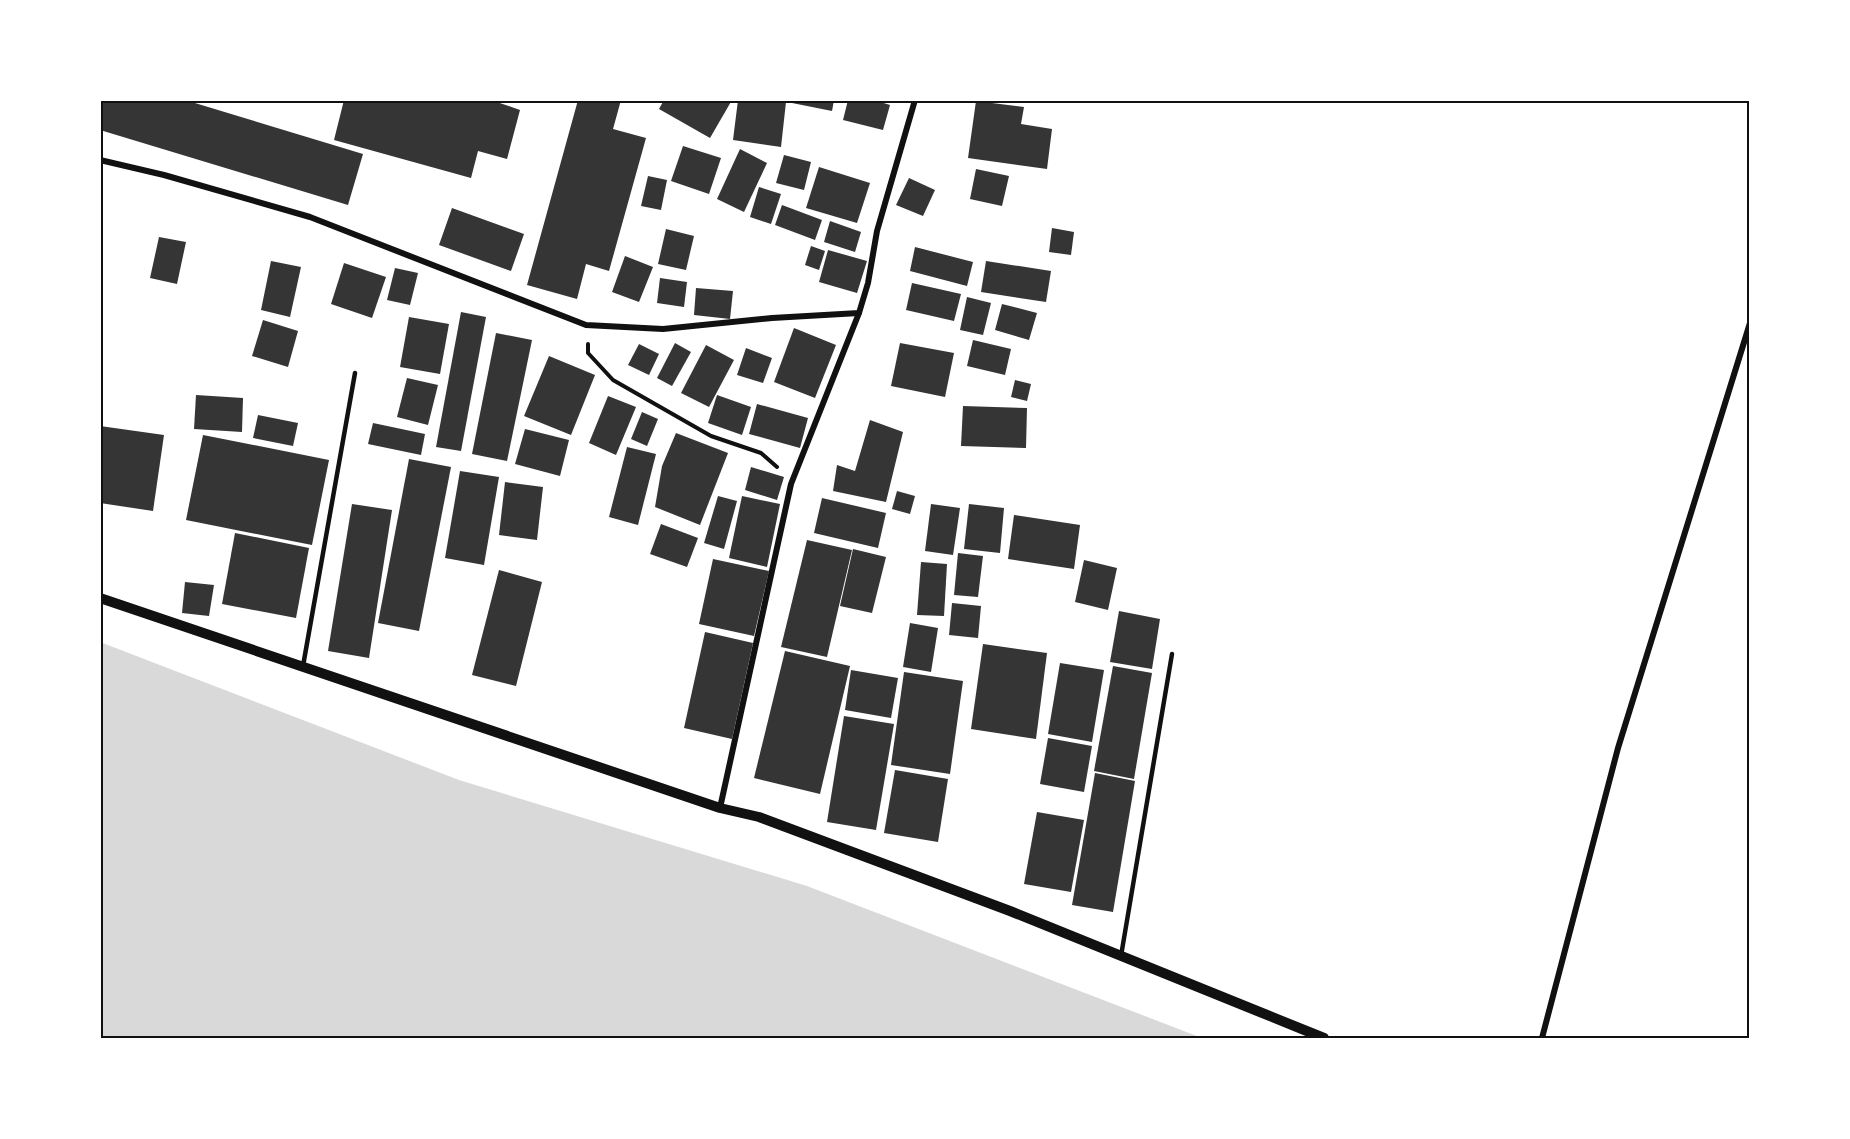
<svg xmlns="http://www.w3.org/2000/svg" width="1850" height="1139" viewBox="0 0 1850 1139" font-family="Quicksand,sans-serif">
	<style>
		.water { fill: #d9d9d9 }
		.building { fill: #353535 }
		.lines { fill: none; stroke-linecap: round; stroke-linejoin: round }
		.path { stroke: #111; stroke-width: 4 }
		.service { stroke: #111; stroke-width: 4.5 }
		.minor { stroke: #111; stroke-width: 6 }
		.tertiary { stroke: #111; stroke-width: 10 }
		.neatline { fill: none; stroke: #111; stroke-width: 2 }
	</style>
	<rect width="100%" height="100%" fill="#fff"/>
	<polygon class="water" points="100,642 459,780 807,886 1202,1038 101,1038"/>
	<g class="building">
		<polygon points="100,100 185,100 363,154 348,205 100,130"/>
		<polygon points="344,100 491,100 520,110 507,159 478,151 471,178 334,140"/>
		<polygon points="578,100 621,100 613,129 646,138 609,271 586,264 577,299 527,285"/>
		<polygon points="664,100 732,100 710,138 659,109"/>
		<polygon points="738,100 786,102 781,147 733,140"/>
		<polygon points="793,100 834,100 832,111 792,103"/>
		<polygon points="848,100 874,100 890,105 883,130 843,120"/>
		<polygon points="976,101 1024,107 1021,124 1052,129 1047,169 968,158"/>
		<polygon points="683,146 721,158 709,194 671,181"/>
		<polygon points="740,149 767,163 744,212 717,199"/>
		<polygon points="784,155 811,162 804,190 776,183"/>
		<polygon points="819,167 870,183 857,223 806,208"/>
		<polygon points="976,169 1009,176 1002,206 970,199"/>
		<polygon points="648,176 667,180 661,210 641,206"/>
		<polygon points="909,178 935,190 923,216 896,205"/>
		<polygon points="759,187 781,194 771,224 750,217"/>
		<polygon points="782,205 822,220 815,240 775,225"/>
		<polygon points="452,208 524,234 511,271 439,245"/>
		<polygon points="830,221 861,232 855,252 824,242"/>
		<polygon points="1052,228 1074,232 1071,255 1049,252"/>
		<polygon points="666,229 694,236 686,270 658,264"/>
		<polygon points="159,237 186,242 177,284 150,278"/>
		<polygon points="811,246 825,251 819,270 805,265"/>
		<polygon points="915,247 973,262 967,286 910,271"/>
		<polygon points="828,250 867,261 857,293 819,282"/>
		<polygon points="625,256 653,267 639,302 612,292"/>
		<polygon points="271,261 301,267 290,317 261,310"/>
		<polygon points="986,261 1051,271 1046,302 981,292"/>
		<polygon points="344,263 386,277 372,318 331,304"/>
		<polygon points="395,268 418,273 410,305 387,300"/>
		<polygon points="660,278 687,282 684,307 657,303"/>
		<polygon points="912,283 961,294 954,321 906,310"/>
		<polygon points="696,288 733,291 730,319 694,315"/>
		<polygon points="967,297 991,303 983,335 960,330"/>
		<polygon points="1002,304 1037,313 1029,340 995,330"/>
		<polygon points="461,312 486,317 461,451 436,447"/>
		<polygon points="409,317 449,324 440,374 400,367"/>
		<polygon points="263,320 298,331 288,367 252,356"/>
		<polygon points="794,328 836,345 815,398 774,382"/>
		<polygon points="496,333 532,340 507,461 472,454"/>
		<polygon points="973,340 1011,349 1005,375 967,366"/>
		<polygon points="675,343 691,352 672,386 657,378"/>
		<polygon points="900,343 954,353 945,397 891,386"/>
		<polygon points="639,344 659,354 649,375 628,365"/>
		<polygon points="706,345 734,360 709,407 681,393"/>
		<polygon points="746,348 772,358 763,383 737,375"/>
		<polygon points="549,356 595,375 571,435 524,416"/>
		<polygon points="407,378 438,385 428,425 397,417"/>
		<polygon points="1015,380 1031,384 1027,401 1011,397"/>
		<polygon points="196,395 243,398 242,432 194,429"/>
		<polygon points="717,395 751,407 742,435 708,423"/>
		<polygon points="608,396 636,407 616,455 589,443"/>
		<polygon points="757,404 808,418 800,448 749,434"/>
		<polygon points="963,406 1027,408 1026,448 961,446"/>
		<polygon points="642,412 658,419 647,446 631,439"/>
		<polygon points="258,415 298,423 293,446 253,438"/>
		<polygon points="870,420 903,432 886,502 833,491 837,465 855,471"/>
		<polygon points="373,423 425,434 421,455 368,444"/>
		<polygon points="100,426 164,435 153,511 100,503"/>
		<polygon points="525,429 569,440 560,476 515,464"/>
		<polygon points="676,433 728,453 700,525 655,507 662,466"/>
		<polygon points="203,435 329,460 312,545 186,520"/>
		<polygon points="627,447 656,454 638,525 609,517"/>
		<polygon points="409,459 451,467 419,631 378,623"/>
		<polygon points="751,467 784,477 777,500 745,490"/>
		<polygon points="460,471 499,477 484,565 445,558"/>
		<polygon points="505,482 543,487 537,540 499,535"/>
		<polygon points="897,491 915,496 910,514 892,509"/>
		<polygon points="718,496 737,501 724,549 704,543"/>
		<polygon points="742,496 780,504 767,567 729,558"/>
		<polygon points="822,498 886,513 878,548 814,533"/>
		<polygon points="352,504 392,510 369,658 328,651"/>
		<polygon points="931,504 960,508 953,555 925,551"/>
		<polygon points="969,504 1004,508 1000,553 964,549"/>
		<polygon points="1014,515 1080,525 1074,569 1008,559"/>
		<polygon points="661,524 698,538 687,567 650,554"/>
		<polygon points="235,533 309,548 296,618 222,604"/>
		<polygon points="807,540 852,550 827,657 781,647"/>
		<polygon points="853,549 886,557 872,613 840,606"/>
		<polygon points="958,553 983,556 978,597 954,595"/>
		<polygon points="713,559 769,571 754,636 699,624"/>
		<polygon points="1084,560 1117,568 1108,610 1075,602"/>
		<polygon points="921,562 947,564 944,616 917,615"/>
		<polygon points="499,570 542,582 516,686 472,675"/>
		<polygon points="185,582 214,585 209,616 182,613"/>
		<polygon points="952,603 981,606 978,638 949,635"/>
		<polygon points="1119,611 1160,619 1152,669 1110,662"/>
		<polygon points="910,623 938,628 931,672 903,667"/>
		<polygon points="705,632 753,643 732,739 684,728"/>
		<polygon points="983,644 1047,653 1036,739 971,729"/>
		<polygon points="785,651 850,666 820,794 754,778"/>
		<polygon points="1060,663 1104,670 1092,742 1048,734"/>
		<polygon points="1113,666 1152,673 1134,779 1094,771"/>
		<polygon points="851,670 898,678 891,718 845,710"/>
		<polygon points="904,672 963,681 950,774 891,765"/>
		<polygon points="844,716 894,724 876,830 827,822"/>
		<polygon points="1048,738 1092,746 1084,792 1040,784"/>
		<polygon points="895,770 948,779 938,842 884,833"/>
		<polygon points="1095,773 1135,781 1113,912 1072,905"/>
		<polygon points="1037,812 1084,820 1071,892 1024,884"/>
	</g>
	<g class="lines">
		<polyline class="path" points="588,344 588,353 613,380 711,436 761,453 777,467"/>
		<g class="service">
			<polyline points="303,666 355,373"/>
			<polyline points="1121,956 1172,654"/>
		</g>
		<g class="minor">
			<polyline points="100,160 164,175 310,217 586,325 663,329 772,318 859,313 868,283 877,231 915,100"/>
			<polyline points="720,808 791,484 859,313"/>
			<polyline points="1542,1038 1618,748 1750,323"/>
		</g>
		<polyline class="tertiary" points="100,598 720,808 759,817 1010,911 1324,1038"/>
	</g>
	<rect width="1850" height="1139" fill="none" stroke="#ffffff" stroke-width="204"/>
	<rect x="102" y="102" width="1646" height="935" class="neatline"/>
</svg>
